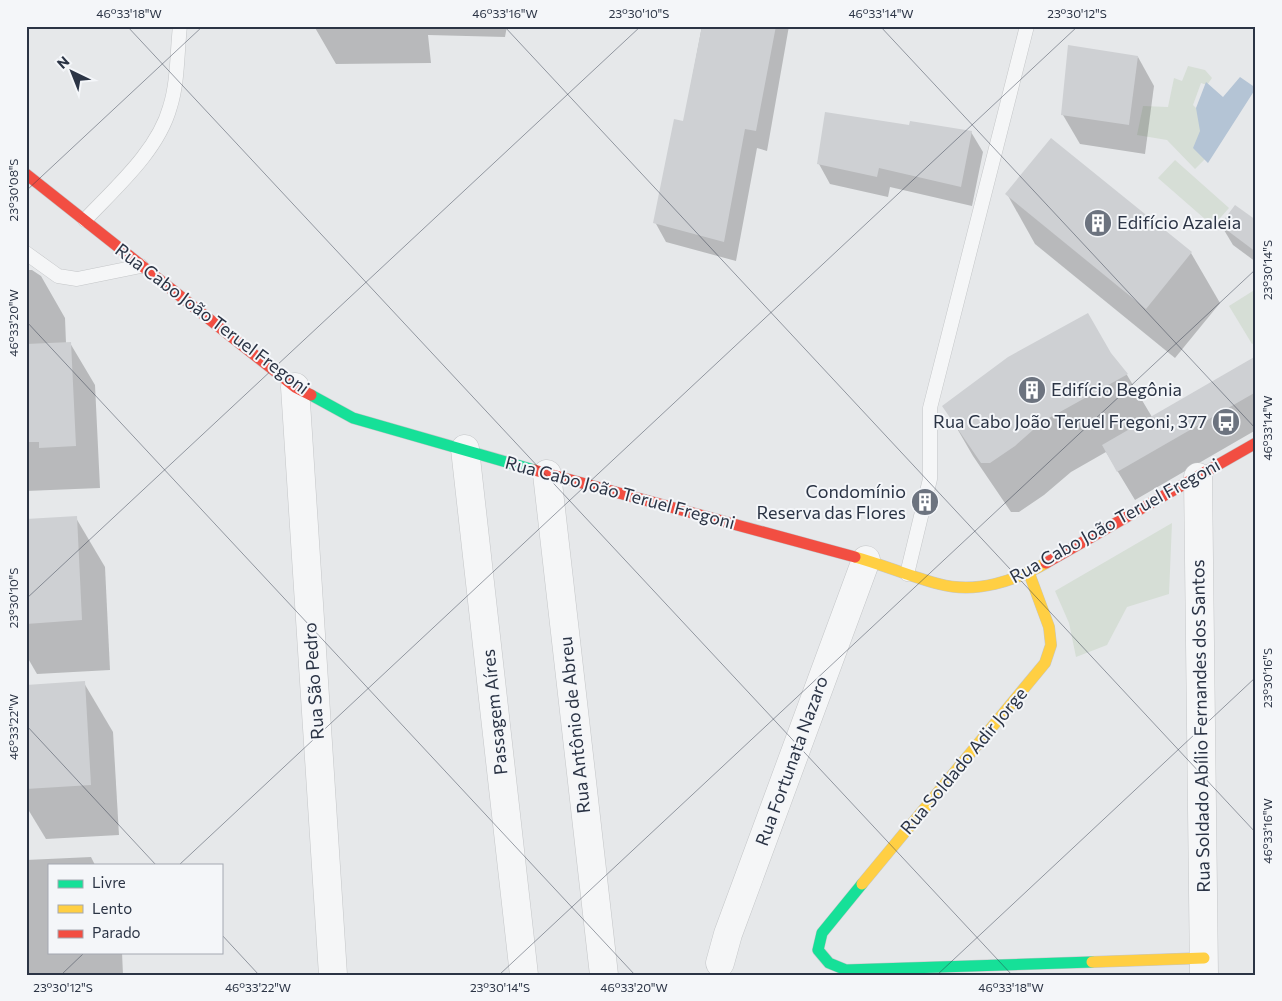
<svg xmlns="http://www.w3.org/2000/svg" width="1282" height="1001" viewBox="0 0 1282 1001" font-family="Commissioner,sans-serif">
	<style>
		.green { fill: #d6ded6 }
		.water { fill: #b4c4d5 }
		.shadow { fill: #0003 }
		.building { fill: #ced0d3 }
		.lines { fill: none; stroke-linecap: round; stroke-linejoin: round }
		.lane-casing { stroke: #c4c6c8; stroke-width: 15 }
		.street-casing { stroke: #c4c6c8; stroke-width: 29 }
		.fast-casing { stroke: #c4c6c8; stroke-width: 12 }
		.slow-casing { stroke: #c4c6c8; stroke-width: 12 }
		.jam-casing { stroke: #c4c6c8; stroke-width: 12 }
		.lane { stroke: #f5f6f7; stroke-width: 14 }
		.street { stroke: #f5f6f7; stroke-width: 28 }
		.fast { stroke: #16e098; stroke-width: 11 }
		.slow { stroke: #ffcf43; stroke-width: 11 }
		.jam { stroke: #f24e42; stroke-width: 11 }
		.ticks { fill: none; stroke: #2b3445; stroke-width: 1; stroke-opacity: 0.45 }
		.labels { text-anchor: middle; stroke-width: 4; stroke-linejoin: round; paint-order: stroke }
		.poi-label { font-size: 18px; fill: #2b3445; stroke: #f4f6f9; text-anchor: start }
		.street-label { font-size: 18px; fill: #2b3445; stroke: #f4f6f9 }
		.neatline { fill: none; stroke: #2b3445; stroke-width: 2 }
		.ticks-label { font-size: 12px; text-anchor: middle; fill: #2b3445 }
	</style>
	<rect width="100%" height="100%" fill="#e6e8ea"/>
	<g class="green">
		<polygon points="1188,66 1205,70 1212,78 1207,85 1201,83 1193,105 1198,110 1205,159 1195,169 1167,140 1137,135 1143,106 1168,107 1174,78 1182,81"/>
		<polygon points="1175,160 1229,208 1213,226 1158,178"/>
		<polygon points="1256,289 1256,342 1252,344 1229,306"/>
		<polygon points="1172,523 1169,594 1127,607 1107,645 1076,657 1069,623 1055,591"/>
	</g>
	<polygon class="water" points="1240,77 1256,88 1208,163 1193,148 1200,131 1196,108 1206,82 1223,97"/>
	<g class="shadow">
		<polygon points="314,26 507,26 505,37 428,35 431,63 336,64"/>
		<polygon points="702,26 789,26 767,151 757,148 736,261 666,242 655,222 684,122"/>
		<polygon points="1138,57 1154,86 1145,154 1080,144 1063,115"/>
		<polygon points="971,132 983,152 972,206 890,187 888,197 830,184 819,164"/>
		<polygon points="1007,194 1191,253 1220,303 1175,358 1035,244"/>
		<polygon points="1256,222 1256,262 1233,245 1221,225"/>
		<polygon points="26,270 32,270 41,276 65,318 66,343 70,343 95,385 100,488 26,491"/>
		<polygon points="1110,354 1127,375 1152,417 1256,357 1256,430 1135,500 1106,452 1071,472 1044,495 1019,512 1011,512 973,456 944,406"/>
		<polygon points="76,518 105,567 110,670 37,674 26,655 26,520"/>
		<polygon points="84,683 113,732 119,835 46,839 26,806 26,686"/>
		<polygon points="91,857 95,865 49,865 49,952 122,952 123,975 29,975 26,970 26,860"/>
	</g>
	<g class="building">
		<polygon points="702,26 776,26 756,131 745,129 724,242 653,223 674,119 683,121"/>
		<polygon points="1068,45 1138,56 1129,125 1061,115"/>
		<polygon points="825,112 909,125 910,121 972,131 961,187 879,168 877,177 817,164"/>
		<polygon points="1051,138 1192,252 1146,309 1005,194"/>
		<polygon points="1235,205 1256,220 1256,252 1220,225"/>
		<polygon points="1088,313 1111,353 1128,374 1042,422 1015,446 990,463 981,463 942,406 1008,357"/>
		<polygon points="71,342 76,446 39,448 39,442 26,442 26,344"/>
		<polygon points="1256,356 1256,392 1117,472 1102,445"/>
		<polygon points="77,516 82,620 26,624 26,519"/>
		<polygon points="85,681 91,785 26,789 26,685"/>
	</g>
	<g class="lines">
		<defs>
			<g id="lane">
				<path d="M85 220C115 188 158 151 170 107 178 82 177 52 180 26"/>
				<polyline points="26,253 58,276 77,279 141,266"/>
				<polyline points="907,574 930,479 930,408 1027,26"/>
			</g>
			<g id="street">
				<polyline points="295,387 333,975"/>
				<polyline points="465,449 524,975"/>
				<polyline points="547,474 604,975"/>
				<polyline points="1198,477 1204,975"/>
				<polyline points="720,963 728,934 866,560"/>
			</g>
			<g id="fast">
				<polyline points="311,395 353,418 534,470"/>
				<polyline points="862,884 822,933 818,950 829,963 846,970 1092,962"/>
			</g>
			<g id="slow">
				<path d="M855 557C884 565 911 577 939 584 976 594 1015 581 1046 563"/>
				<polyline points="862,884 1045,663 1051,645 1049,627 1029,573"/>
				<polyline points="1092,962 1204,958"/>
			</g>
			<g id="jam">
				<polyline points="26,174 295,387 311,395"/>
				<polyline points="534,470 855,557"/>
				<polyline points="1046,563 1256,443"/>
			</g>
		</defs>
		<use href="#lane" class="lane-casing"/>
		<use href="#street" class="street-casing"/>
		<use href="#fast" class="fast-casing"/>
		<use href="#slow" class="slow-casing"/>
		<use href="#jam" class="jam-casing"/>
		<use href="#lane" class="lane"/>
		<use href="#street" class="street"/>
		<use href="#fast" class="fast"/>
		<use href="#slow" class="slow"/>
		<use href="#jam" class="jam"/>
	</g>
	<path class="ticks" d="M127 26 1012 975M504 26 1256 833M880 26 1256 429M26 191 203 26M26 321 635 975M26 599 641 26M26 725 156 865M179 865 1078 26M221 934 259 975M61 975 85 952M499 975 1256 269M937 975 1256 677"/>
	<defs>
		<symbol id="building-disc" viewBox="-11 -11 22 22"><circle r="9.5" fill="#6c737f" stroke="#f4f6f9"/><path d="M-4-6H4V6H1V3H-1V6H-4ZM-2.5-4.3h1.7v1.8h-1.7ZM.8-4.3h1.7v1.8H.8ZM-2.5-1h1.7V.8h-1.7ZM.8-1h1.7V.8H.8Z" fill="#fff"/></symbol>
		<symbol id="bus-disc" viewBox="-11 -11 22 22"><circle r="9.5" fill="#6c737f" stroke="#f4f6f9"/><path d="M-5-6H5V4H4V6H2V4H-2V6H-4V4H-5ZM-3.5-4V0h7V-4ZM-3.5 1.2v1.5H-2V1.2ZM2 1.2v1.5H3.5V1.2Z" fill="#fff"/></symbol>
	</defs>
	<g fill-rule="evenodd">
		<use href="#building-disc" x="1082" y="207" width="32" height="32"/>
		<use href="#building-disc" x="1016" y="374" width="32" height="32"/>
		<use href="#bus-disc" x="1210" y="406" width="32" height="32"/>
		<use href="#building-disc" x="909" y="486" width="32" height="32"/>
	</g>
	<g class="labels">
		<g class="poi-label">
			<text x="1117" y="229">Edifício Azaleia</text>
			<text x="1051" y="396">Edifício Begônia</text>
			<text x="1207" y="428" text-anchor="end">Rua Cabo João Teruel Fregoni, 377</text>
			<text x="906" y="498" text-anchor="end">Condomínio<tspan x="906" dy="21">Reserva das Flores</tspan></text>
		</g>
		<g class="street-label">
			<text transform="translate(212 319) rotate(37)" y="6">Rua Cabo João Teruel Fregoni</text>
			<text transform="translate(620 493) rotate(15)" y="6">Rua Cabo João Teruel Fregoni</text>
			<text transform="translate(1115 521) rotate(-29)" y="6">Rua Cabo João Teruel Fregoni</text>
			<text transform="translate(314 681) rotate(-94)" y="6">Rua São Pedro</text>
			<text transform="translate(495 712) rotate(-96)" y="6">Passagem Aíres</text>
			<text transform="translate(575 725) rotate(-96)" y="6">Rua Antônio de Abreu</text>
			<text transform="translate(1201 726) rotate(-91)" y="6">Rua Soldado Abílio Fernandes dos Santos</text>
			<text transform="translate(792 761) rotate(-70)" y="6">Rua Fortunata Nazaro</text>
			<text transform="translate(964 761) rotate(-50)" y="6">Rua Soldado Adir Jorge</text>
		</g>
	</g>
	<rect width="1282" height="1001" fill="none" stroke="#f4f6f9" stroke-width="55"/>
	<rect x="48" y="864" width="175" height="90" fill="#f4f6f9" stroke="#a4a8b1"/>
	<rect x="58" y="880" width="25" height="8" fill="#16e098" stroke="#a4a8b1"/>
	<text x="92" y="888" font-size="15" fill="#2b3445">Livre</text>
	<rect x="58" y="905" width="25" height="8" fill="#ffcf43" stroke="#a4a8b1"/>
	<text x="92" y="914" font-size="15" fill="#2b3445">Lento</text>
	<rect x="58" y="930" width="25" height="8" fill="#f24e42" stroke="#a4a8b1"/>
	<text x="92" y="938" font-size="15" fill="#2b3445">Parado</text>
	<g transform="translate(72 72) rotate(317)" stroke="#f4f6f9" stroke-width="4" paint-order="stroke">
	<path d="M0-4L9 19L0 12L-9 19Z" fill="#2b3445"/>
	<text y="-8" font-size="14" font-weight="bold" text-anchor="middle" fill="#2b3445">N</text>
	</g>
	<rect x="28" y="28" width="1226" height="946" class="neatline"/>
	<g class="ticks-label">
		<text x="129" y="18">46°33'18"W</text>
		<text x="505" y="18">46°33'16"W</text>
		<text x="639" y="18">23°30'10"S</text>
		<text x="881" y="18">46°33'14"W</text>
		<text x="1077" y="18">23°30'12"S</text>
		<text transform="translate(14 190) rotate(-90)" y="4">23°30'08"S</text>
		<text transform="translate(1268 270) rotate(-90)" y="4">23°30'14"S</text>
		<text transform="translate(14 323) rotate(-90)" y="4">46°33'20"W</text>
		<text transform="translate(1268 428) rotate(-90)" y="4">46°33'14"W</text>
		<text transform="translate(14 598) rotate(-90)" y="4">23°30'10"S</text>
		<text transform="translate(1268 678) rotate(-90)" y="4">23°30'16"S</text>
		<text transform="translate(14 727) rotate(-90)" y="4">46°33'22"W</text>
		<text transform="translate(1268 831) rotate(-90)" y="4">46°33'16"W</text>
		<text x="63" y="992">23°30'12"S</text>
		<text x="258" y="992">46°33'22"W</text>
		<text x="500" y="992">23°30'14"S</text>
		<text x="634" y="992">46°33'20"W</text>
		<text x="1011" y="992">46°33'18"W</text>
	</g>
</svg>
